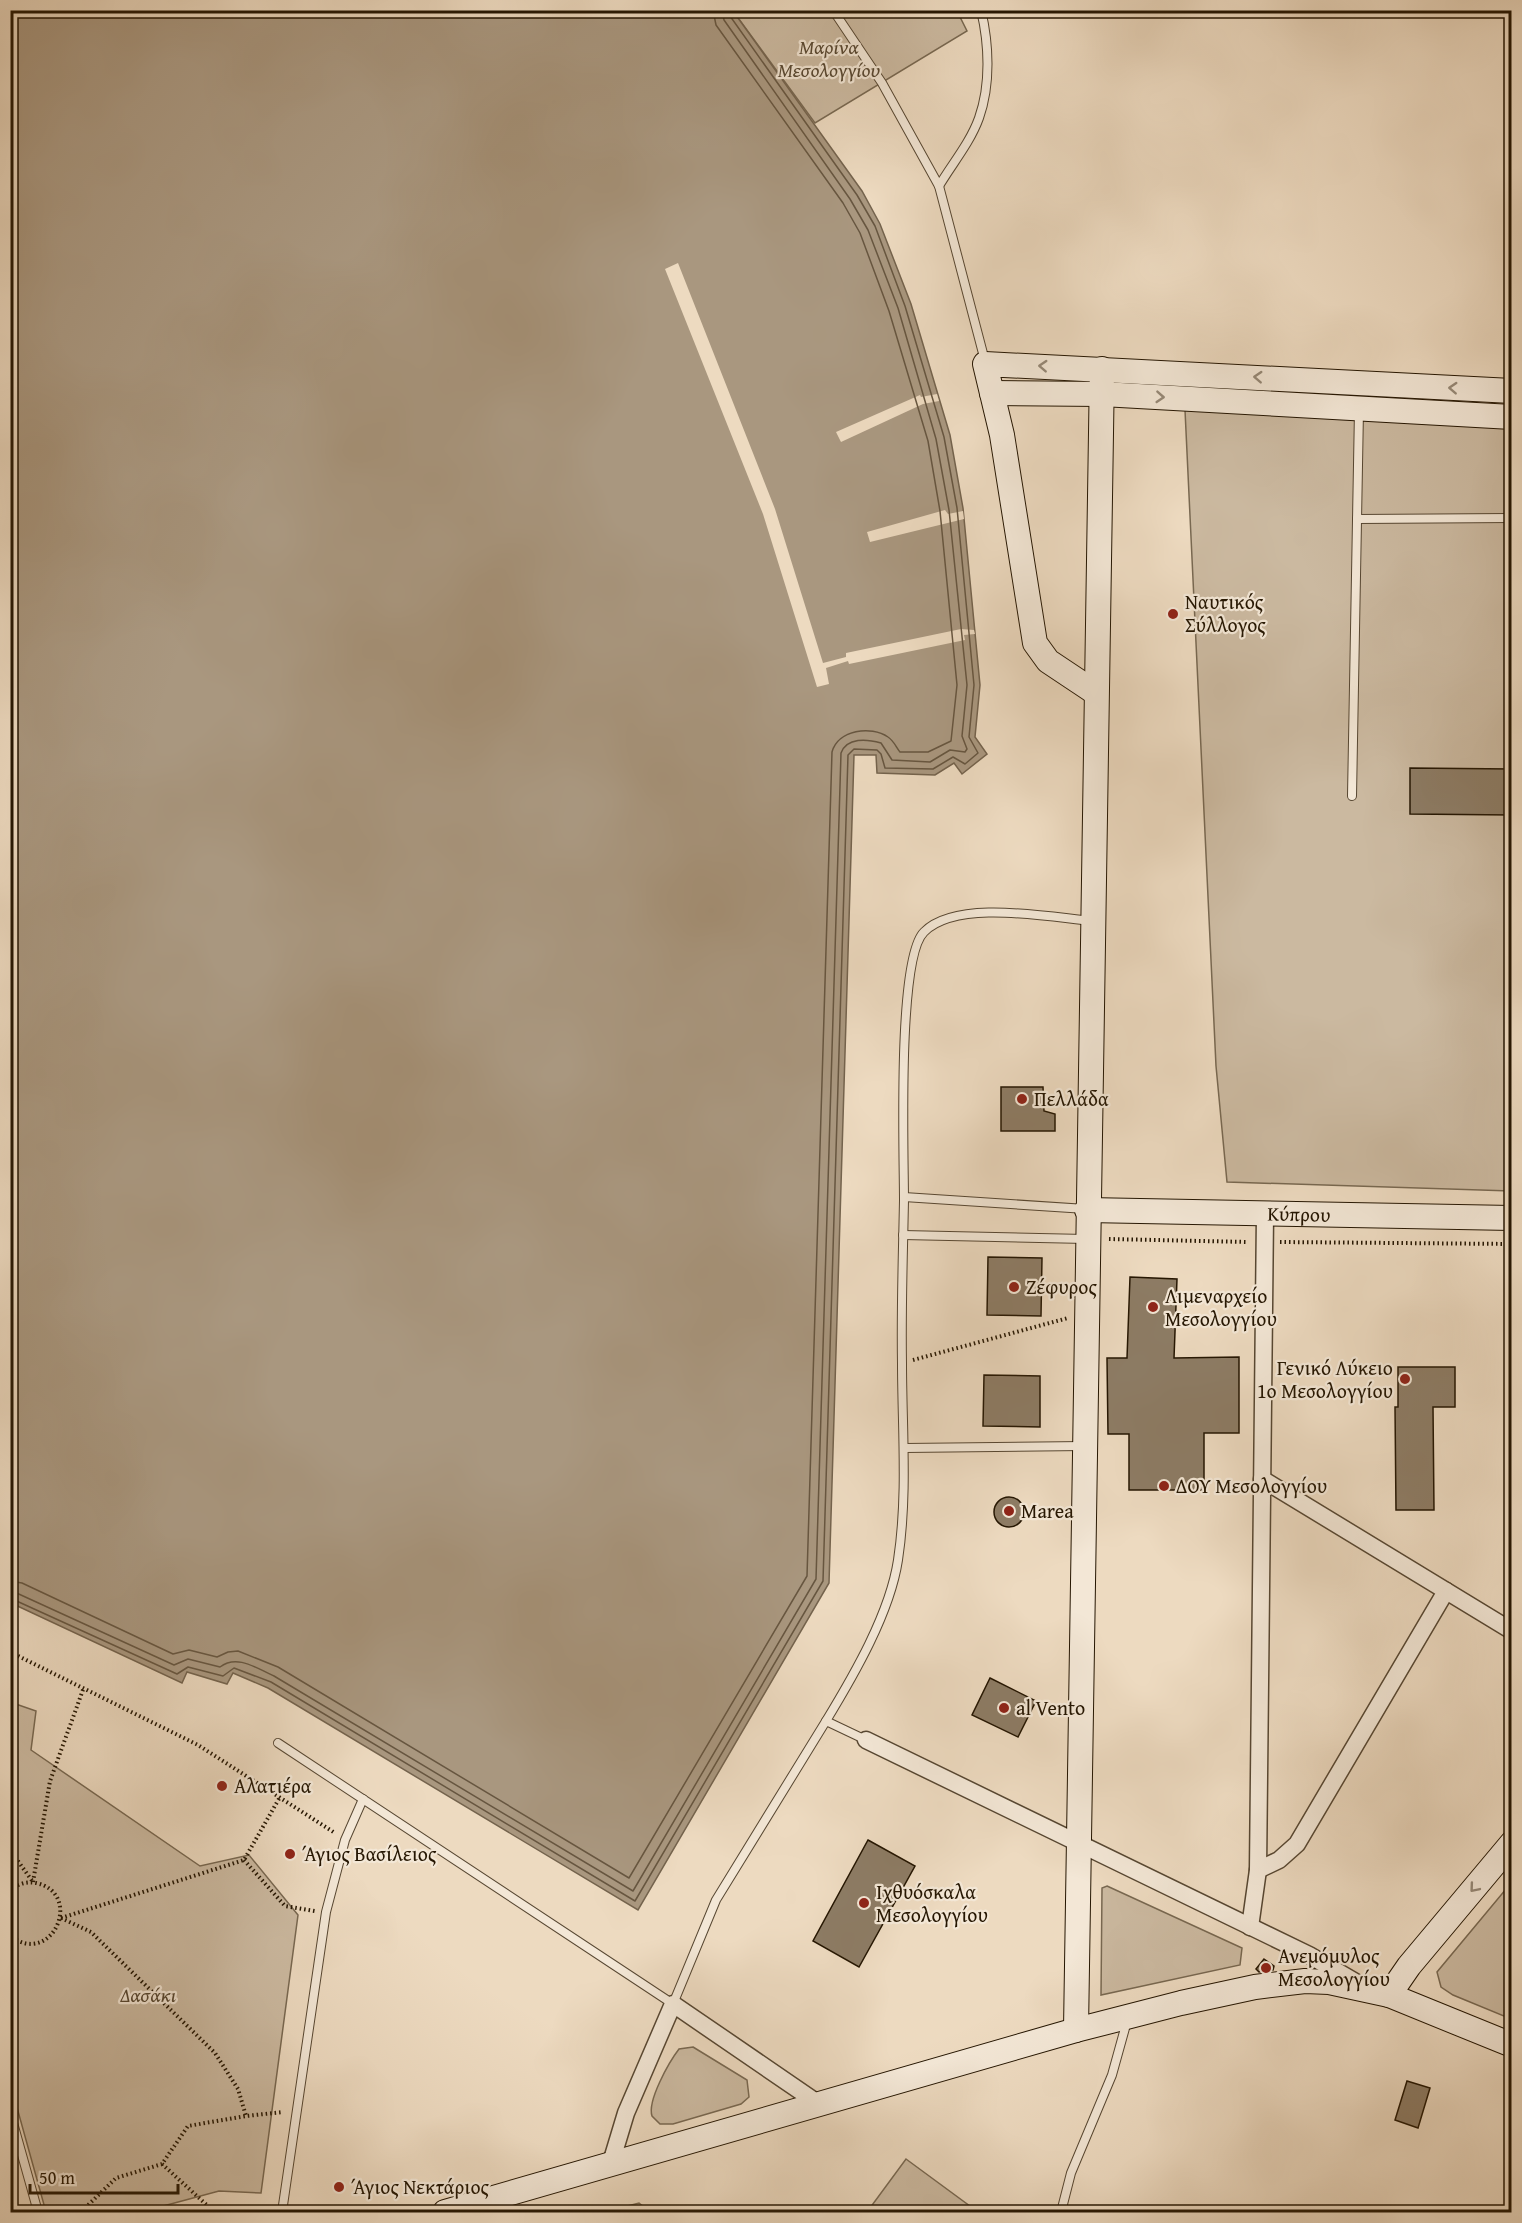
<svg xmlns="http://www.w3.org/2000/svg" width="1522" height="2223" viewBox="0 0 1522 2223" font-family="'Gentium Book Plus',serif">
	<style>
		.green { fill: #cbb9a0; stroke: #786851; stroke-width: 1.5 }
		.water { fill: #a9977f; stroke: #74634d; stroke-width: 1.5 }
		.pier { fill: #eddac0 }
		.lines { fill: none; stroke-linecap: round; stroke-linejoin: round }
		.shore { stroke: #675640; stroke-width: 1.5 }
		.building { fill: #8d7c65; stroke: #251602; stroke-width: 1.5 }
		.lane-casing { stroke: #574732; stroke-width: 10 }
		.street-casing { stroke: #574732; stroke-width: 19 }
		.secondary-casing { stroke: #251602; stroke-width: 26 }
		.path { stroke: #251602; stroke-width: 4; stroke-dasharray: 1.5 3; stroke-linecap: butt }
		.lane { stroke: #f3e7d6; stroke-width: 8 }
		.street { stroke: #f3e7d6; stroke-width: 16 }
		.secondary { stroke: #f3e7d6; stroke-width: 24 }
		.oneway { stroke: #968977 }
		.poi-dot { fill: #8f2418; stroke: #f3e7d6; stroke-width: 2 }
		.labels { text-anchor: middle; stroke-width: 4.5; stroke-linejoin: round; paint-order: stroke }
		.park-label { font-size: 20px; font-style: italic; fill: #574731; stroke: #f3e7d6 }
		.poi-label { font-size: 20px; fill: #251602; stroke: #f3e7d6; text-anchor: start }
		.street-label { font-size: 20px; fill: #251602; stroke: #f3e7d6 }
	</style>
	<rect width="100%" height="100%" fill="#eddac0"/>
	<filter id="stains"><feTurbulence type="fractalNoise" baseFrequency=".00333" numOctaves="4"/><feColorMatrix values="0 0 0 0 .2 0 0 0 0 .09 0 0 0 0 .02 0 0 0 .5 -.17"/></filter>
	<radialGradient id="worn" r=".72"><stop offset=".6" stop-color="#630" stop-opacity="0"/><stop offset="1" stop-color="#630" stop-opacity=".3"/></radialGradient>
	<g class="green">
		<polygon points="733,11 957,11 967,31 815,123"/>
		<polygon points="1185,410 1511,426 1511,1191 1227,1182 1216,1066"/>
		<polygon points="10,1702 36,1711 31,1750 200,1866 249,1855 298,1915 261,2193 219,2191 141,2212 46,2212 11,2086"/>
		<polygon points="1511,1883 1511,2019 1453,1995 1441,1987 1437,1972"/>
		<polygon points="1107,1886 1242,1948 1240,1965 1101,1995 1102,1888"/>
		<path d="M693 2047 747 2080 749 2097 741 2104 673 2124H660L652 2116C647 2101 669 2062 679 2049Z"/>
		<polygon points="906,2159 978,2212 867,2212"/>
		<polygon points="639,2203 650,2212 604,2212"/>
	</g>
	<polygon class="water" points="11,11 733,11 862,191 880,224 911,304 950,435 963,508 980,685 975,737 987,754 962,774 954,763 935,775 877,773 876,755 854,755 829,1583 638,1910 268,1688 233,1673 227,1684 187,1672 182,1683 11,1603"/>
	<g class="pier">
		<polygon points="678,263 775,509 823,663 846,657 846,653 961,629 974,630 975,634 964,635 965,640 849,664 848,661 826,668 829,684 817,687 763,514 665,269"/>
		<polygon points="937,394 939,401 923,404 841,442 836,432 920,395 921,397"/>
		<polygon points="945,510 948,514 963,511 964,519 870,542 867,532"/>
	</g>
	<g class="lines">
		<g class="shore">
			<path d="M10 1581 22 1583 173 1654 189 1650 217 1657 228 1652 238 1651 278 1667 629 1878 807 1576 832 752C838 730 871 725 888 737 894 741 896 747 900 752H928L951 741 957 685 940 511 928 441 889 311 860 233 843 203 716 25 713 10"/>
			<path d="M10 1590 174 1665 188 1659 220 1667C237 1654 256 1668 274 1676L633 1891 816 1579 841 753C847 737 867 739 881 743L892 760 930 762 950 750 965 752 967 749 962 736 967 685 949 510 936 439 898 308 868 230 850 199 724 20 722 10"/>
			<polyline points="10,1598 177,1674 188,1667 223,1676 234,1668 271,1682 635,1901 823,1581 848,755 854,749 877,750 881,754 885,768 933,769 953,757 965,764 978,753 969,737 974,685 957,508 944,437 905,306 875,226 857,195 730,16 729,10"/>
		</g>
	</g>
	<g class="building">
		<polygon points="1410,768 1512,769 1512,815 1410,814"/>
		<polygon points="1001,1087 1043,1087 1044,1111 1055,1114 1055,1131 1001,1131"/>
		<polygon points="988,1257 1042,1258 1041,1316 987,1315"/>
		<polygon points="1130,1277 1177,1279 1174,1358 1239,1357 1239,1433 1204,1433 1204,1490 1129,1490 1129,1434 1108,1434 1107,1358 1127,1358"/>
		<polygon points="1398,1367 1455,1367 1455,1407 1433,1407 1434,1510 1396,1510 1395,1407 1398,1407"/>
		<polygon points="984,1375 1040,1376 1040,1427 983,1426"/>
		<circle cx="1009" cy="1512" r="15"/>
		<polygon points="990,1678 1036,1701 1018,1737 972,1715"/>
		<polygon points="868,1840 915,1866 859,1967 813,1941"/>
		<polygon points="1264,1959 1274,1966 1273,1970 1259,1972 1256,1969"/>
		<polygon points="1407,2081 1430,2088 1418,2128 1395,2120"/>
	</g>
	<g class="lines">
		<defs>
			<g id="lane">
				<polyline points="833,10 882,83 939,186 985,361"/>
				<path d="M939 186C952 164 970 143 979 118 991 84 989 44 981 10"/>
				<polyline points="1357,519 1512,518"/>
				<polyline points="1352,796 1359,410"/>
				<polyline points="904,1197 1086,1209"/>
				<polyline points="903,1235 1086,1239"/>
				<polyline points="905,1448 1084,1446"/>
				<path d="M826 1721C854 1675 890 1613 898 1560 908 1494 902 1428 902 1363 901 1308 903 1254 904 1200 904 1155 897 958 924 932 957 899 1048 917 1092 921"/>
				<polyline points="278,1743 673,2004 716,1900 826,1721 866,1740"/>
				<polyline points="10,2112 38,2212"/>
				<polyline points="222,2212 282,2212"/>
				<polyline points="282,2212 326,1912 345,1840 363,1799"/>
				<polyline points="1061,2212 1071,2173 1112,2075 1127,2021"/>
			</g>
			<g id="street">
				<polyline points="1262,1479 1512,1631"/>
				<polyline points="866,1740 1309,1955 1357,1983"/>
				<polyline points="1258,1870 1279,1860 1297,1844 1446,1591"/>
				<polyline points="1250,1927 1258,1870 1265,1214"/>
				<polyline points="610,2166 626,2113 673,2004 819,2104"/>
			</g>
			<g id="secondary">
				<polyline points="992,393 1102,394 1512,417"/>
				<polyline points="1096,693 1048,661 1035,643 1002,435 985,364 1512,391"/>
				<path id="s1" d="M1087 1210 1512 1218"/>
				<polyline points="1389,1995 1409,1966 1512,1843"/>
				<polyline points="1076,2030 1102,369"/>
				<polyline points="445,2212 1076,2030 1181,2003 1255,1987 1305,1981 1329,1982 1389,1995 1512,2045"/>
			</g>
		</defs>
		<use href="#lane" class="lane-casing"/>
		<use href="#street" class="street-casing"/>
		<use href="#secondary" class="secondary-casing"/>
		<g class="path">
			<polyline points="1109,1239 1248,1242"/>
			<polyline points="1280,1242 1512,1244"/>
			<polyline points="913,1360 1068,1318"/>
			<polyline points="10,1652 198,1745 335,1833"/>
			<polyline points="10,1850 33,1882"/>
			<polyline points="244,1860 285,1906 315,1911"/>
			<polyline points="33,1882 50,1781 84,1687"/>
			<path d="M10 1890C18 1884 27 1881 36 1883 84 1893 53 1968 10 1936"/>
			<polyline points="61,1918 91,1932 215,2053 238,2089 246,2116 283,2112"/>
			<polyline points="61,1918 244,1860 280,1797"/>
			<polyline points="162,2164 210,2208"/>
			<polyline points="85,2212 84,2209 116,2178 162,2164 188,2126 246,2116"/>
		</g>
		<use href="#lane" class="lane"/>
		<use href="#street" class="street"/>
		<use href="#secondary" class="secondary"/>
	</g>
	<defs><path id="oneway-chevron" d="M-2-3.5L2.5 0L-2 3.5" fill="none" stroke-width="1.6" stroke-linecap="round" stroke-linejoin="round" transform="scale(1.5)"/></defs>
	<g class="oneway">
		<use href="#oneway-chevron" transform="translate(1043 366) rotate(-177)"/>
		<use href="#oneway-chevron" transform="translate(1258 377) rotate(-177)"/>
		<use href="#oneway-chevron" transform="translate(1453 388) rotate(-177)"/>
		<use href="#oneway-chevron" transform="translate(1160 397) rotate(4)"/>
		<use href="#oneway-chevron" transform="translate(1474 1888) rotate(130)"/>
	</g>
	<g class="poi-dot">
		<circle cx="1173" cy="614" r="6"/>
		<circle cx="1022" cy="1099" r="6"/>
		<circle cx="1014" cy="1287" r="6"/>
		<circle cx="1153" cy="1307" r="6"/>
		<circle cx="1405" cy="1379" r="6"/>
		<circle cx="1164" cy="1486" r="6"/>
		<circle cx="1009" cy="1511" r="6"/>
		<circle cx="1004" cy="1708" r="6"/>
		<circle cx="222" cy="1786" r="6"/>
		<circle cx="290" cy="1854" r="6"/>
		<circle cx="864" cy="1903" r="6"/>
		<circle cx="1266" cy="1968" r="6"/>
		<circle cx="339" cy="2187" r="6"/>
	</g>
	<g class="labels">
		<g class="park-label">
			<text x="829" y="54">Μαρίνα<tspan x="829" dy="23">Μεσολογγίου</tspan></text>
			<text x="148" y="2002">Δασάκι</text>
		</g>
		<g class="poi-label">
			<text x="1185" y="609">Ναυτικός<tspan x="1185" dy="23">Σύλλογος</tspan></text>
			<text x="1034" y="1106">Πελλάδα</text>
			<text x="1026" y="1294">Ζέφυρος</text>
			<text x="1165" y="1303">Λιμεναρχείο<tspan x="1165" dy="23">Μεσολογγίου</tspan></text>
			<text x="1393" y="1375" text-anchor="end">Γενικό Λύκειο<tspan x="1393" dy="23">1ο Μεσολογγίου</tspan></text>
			<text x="1176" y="1493">ΔΟΥ Μεσολογγίου</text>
			<text x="1021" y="1518">Marea</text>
			<text x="1016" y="1715">al Vento</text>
			<text x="234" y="1793">Αλατιέρα</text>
			<text x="302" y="1861">Άγιος Βασίλειος</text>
			<text x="876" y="1899">Ιχθυόσκαλα<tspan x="876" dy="23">Μεσολογγίου</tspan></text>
			<text x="1278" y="1963">Ανεμόμυλος<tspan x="1278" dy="23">Μεσολογγίου</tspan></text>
			<text x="351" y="2194">Άγιος Νεκτάριος</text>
		</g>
		<g class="street-label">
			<text dy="7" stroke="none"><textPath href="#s1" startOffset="212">Κύπρου</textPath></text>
		</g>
	</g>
	<rect width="1522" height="2223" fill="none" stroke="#eddac0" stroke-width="36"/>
	<rect x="12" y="12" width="1498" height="2199" fill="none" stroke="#251602" stroke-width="3"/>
	<rect x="18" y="18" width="1486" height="2187" fill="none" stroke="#251602" stroke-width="1.5"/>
	<path d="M30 2184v9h148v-9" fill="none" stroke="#251602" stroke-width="3"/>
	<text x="39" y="2184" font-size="18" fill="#251602" stroke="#f3e7d6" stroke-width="4.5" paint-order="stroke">50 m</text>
	<rect width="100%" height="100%" filter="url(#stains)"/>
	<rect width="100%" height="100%" fill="url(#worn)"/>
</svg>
